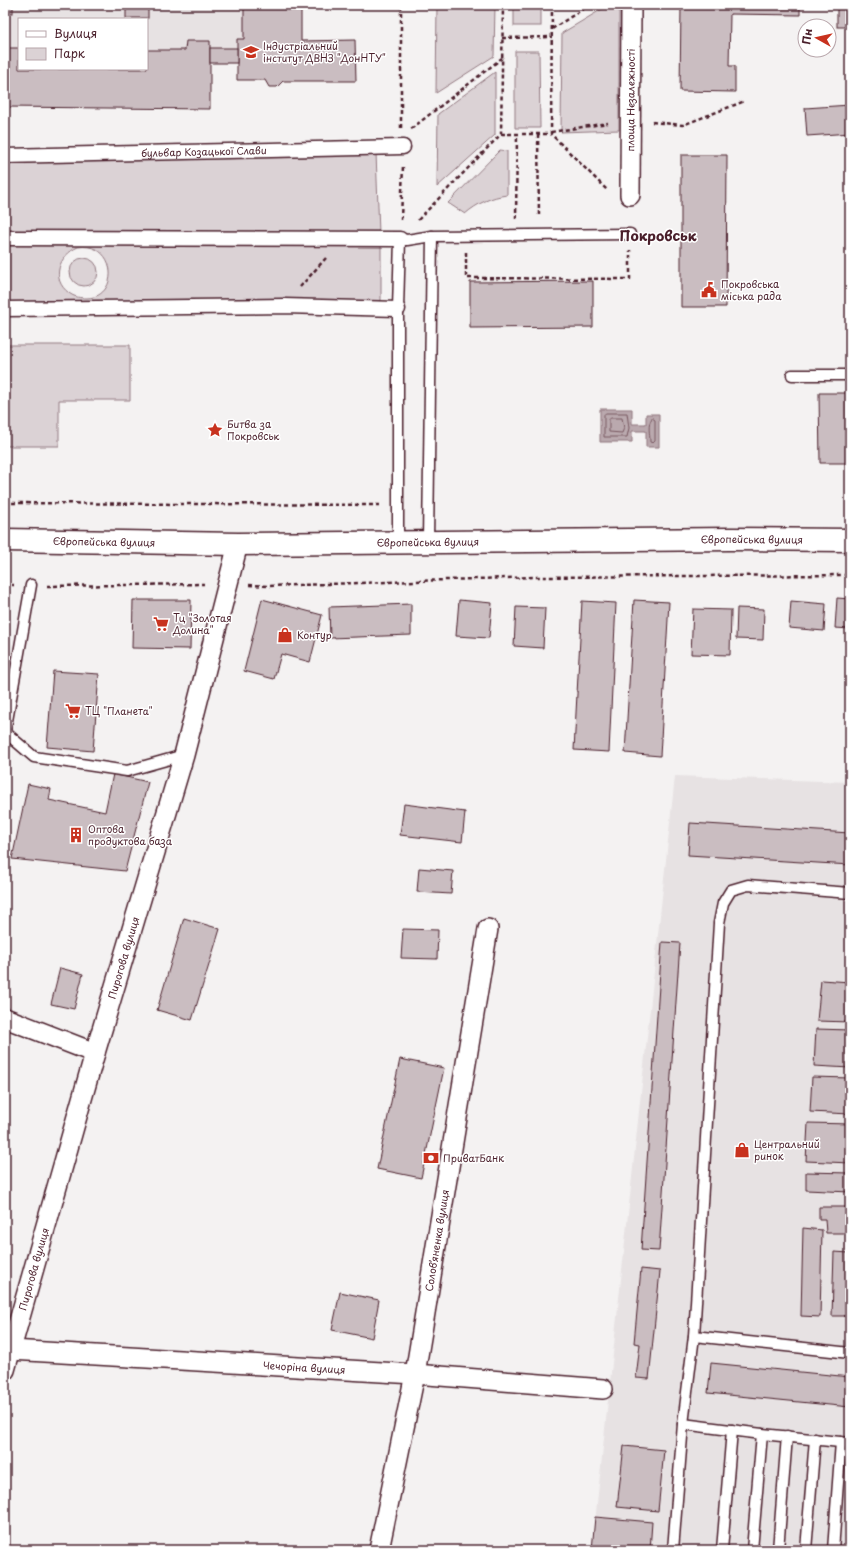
<svg xmlns="http://www.w3.org/2000/svg" width="855" height="1555" viewBox="0 0 855 1555" font-family="'Playpen Sans',sans-serif">
	<style>
		.built { fill: #e7e2e3; fill-rule: evenodd }
		.green { fill: #dbd2d5; stroke: #927880; fill-rule: evenodd }
		.water { fill: #baa9ae; stroke: #8d727a }
		.lines { fill: none; stroke-linecap: round; stroke-linejoin: round }
		.shore { stroke: #77565f; stroke-width: 1 }
		.building { fill: #cabdc1; stroke: #4a1f2b }
		.service-casing { stroke: #4a1f2b; stroke-width: 13 }
		.pedestrian-casing { stroke: #4a1f2b; stroke-width: 17 }
		.minor-casing { stroke: #4a1f2b; stroke-width: 22 }
		.tertiary-casing { stroke: #4a1f2b; stroke-width: 25 }
		.path { stroke: #4a1f2b; stroke-width: 2.5; stroke-dasharray: 4 3; stroke-linecap: butt }
		.service { stroke: #fff; stroke-width: 10 }
		.pedestrian { stroke: #fff; stroke-width: 14 }
		.minor { stroke: #fff; stroke-width: 19 }
		.tertiary { stroke: #fff; stroke-width: 22 }
		.labels { text-anchor: middle; stroke-width: 3; stroke-linejoin: round; paint-order: stroke }
		.poi-label { font-size: 10px; fill: #4a1f2b; stroke: #fff; text-anchor: start }
		.street-label { font-size: 10px; fill: #4a1f2b; stroke: #fff }
		.district-label { font-size: 14px; font-weight: bold; fill: #4a1f2b; stroke: #fff }
	</style>
	<rect width="100%" height="100%" fill="#f4f2f2"/>
	<filter id="ink" filterUnits="userSpaceOnUse"><feTurbulence type="fractalNoise" baseFrequency=".025" numOctaves="2"/><feDisplacementMap in="SourceGraphic" scale="8" xChannelSelector="R" yChannelSelector="G"/><feConvolveMatrix kernelMatrix="1 2 1 2 8 2 1 2 1" color-interpolation-filters="sRGB"/></filter>
	<g filter="url(#ink)">
		<g class="built">
			<path d="M5 5H301L302 41 355 40 356 81H283L277 87H269L264 80H237V64L210 63V109L5 107ZM19 19H147V69H19Z"/>
			<polygon points="675,776 850,782 850,1550 592,1550"/>
		</g>
		<g class="green">
			<polygon points="437,5 495,5 494,56 436,93"/>
			<rect x="514" y="5" width="27" height="21"/>
			<polygon points="609,5 619,5 619,130 561,132 562,33"/>
			<polygon points="515,51 539,51 540,128 515,128"/>
			<polygon points="495,72 495,135 437,187 438,114"/>
			<path d="M500 150 507 151V195C491 197 478 203 465 214L448 203Z"/>
			<polygon points="376,153 379,233 5,237 5,158"/>
			<path d="M5 238 381 240V305L5 309ZM78 247C117 241 121 297 87 298 80 298 74 297 69 293 50 279 59 255 78 247Z"/>
			<circle cx="84" cy="272" r="14"/>
			<polygon points="5,345 130,345 130,400 59,400 59,446 5,446"/>
		</g>
		<polygon class="water" points="600,409 632,409 632,424 646,424 646,414 659,414 659,447 646,447 646,431 632,431 632,442 600,442"/>
		<g class="lines">
			<g class="shore">
				<polygon points="606,413 627,413 629,428 627,437 604,437 604,415"/>
				<polygon points="611,418 622,418 624,428 622,433 609,432 609,420"/>
				<path d="M652 418 655 420V441L653 443 650 442C650 433 647 425 652 418Z"/>
			</g>
		</g>
		<g class="building">
			<rect x="5" y="5" width="8" height="8"/>
			<rect x="126" y="5" width="22" height="13"/>
			<polygon points="244,5 301,5 301,41 355,40 356,81 283,81 277,87 269,87 265,80 237,80 237,39 244,39"/>
			<polygon points="681,5 800,5 800,15 730,14 729,66 735,66 735,92 680,91"/>
			<rect x="837" y="5" width="13" height="22"/>
			<polygon points="186,41 210,41 210,109 5,107 5,48 19,48 19,69 147,69 147,50 185,50"/>
			<rect x="210" y="48" width="27" height="15"/>
			<polygon points="850,105 850,133 807,136 805,108"/>
			<polygon points="681,155 727,155 726,307 681,307"/>
			<polygon points="593,281 593,327 470,328 470,282"/>
			<polygon points="819,393 850,393 850,463 820,463"/>
			<polygon points="837,598 850,599 850,629 835,628"/>
			<polygon points="262,599 322,615 310,662 281,654 274,679 244,671"/>
			<polygon points="133,600 191,600 190,649 132,648"/>
			<polygon points="459,600 492,603 489,638 456,636"/>
			<polygon points="634,600 669,602 660,756 625,753"/>
			<polygon points="582,601 616,603 609,752 574,750"/>
			<polygon points="791,601 826,604 824,631 789,628"/>
			<polygon points="411,604 411,635 330,638 329,607"/>
			<polygon points="516,607 545,608 543,648 514,646"/>
			<polygon points="737,608 764,609 763,640 736,639"/>
			<polygon points="693,609 731,610 730,655 691,654"/>
			<polygon points="53,671 99,674 93,751 47,747"/>
			<polygon points="113,774 148,782 125,871 12,859 28,784 51,789 49,800 105,812"/>
			<polygon points="404,804 465,812 462,842 400,835"/>
			<polygon points="690,823 850,833 850,865 688,855"/>
			<polygon points="419,868 453,871 451,894 417,892"/>
			<polygon points="184,918 220,929 192,1020 157,1010"/>
			<polygon points="403,929 438,930 437,959 401,958"/>
			<polygon points="662,942 680,943 659,1251 641,1250"/>
			<polygon points="60,968 83,974 74,1009 51,1004"/>
			<polygon points="821,980 850,982 850,1022 817,1021"/>
			<polygon points="816,1029 850,1030 850,1068 814,1066"/>
			<polygon points="400,1059 444,1068 421,1178 377,1169"/>
			<polygon points="812,1077 850,1078 850,1114 810,1112"/>
			<polygon points="808,1123 850,1124 850,1163 806,1161"/>
			<polygon points="806,1172 850,1173 850,1192 806,1190"/>
			<polygon points="819,1207 850,1207 850,1233 826,1233 825,1219 819,1219"/>
			<polygon points="803,1228 822,1230 820,1317 801,1316"/>
			<polygon points="834,1252 850,1253 850,1316 832,1316"/>
			<polygon points="641,1269 660,1271 649,1379 636,1378 640,1344 634,1343"/>
			<polygon points="340,1292 379,1300 372,1338 332,1330"/>
			<polygon points="711,1363 850,1377 850,1407 708,1393"/>
			<polygon points="624,1446 664,1450 658,1511 617,1507"/>
			<polygon points="595,1517 652,1522 650,1550 592,1550"/>
		</g>
		<g class="lines">
			<defs>
				<g id="service">
					<polyline points="792,375 850,375"/>
					<polyline points="398,541 398,309 400,239 407,240 432,236 630,234"/>
					<polyline points="428,541 432,236"/>
					<polyline points="5,732 34,757 127,771 184,755"/>
					<polyline points="5,732 31,585"/>
					<polyline points="694,1336 850,1353"/>
					<polyline points="683,1424 762,1434 850,1443"/>
					<polyline points="673,1550 683,1424 694,1336 719,923 723,903 731,890 748,885 850,893"/>
					<polyline points="722,1550 732,1430"/>
					<polyline points="752,1550 762,1434"/>
					<polyline points="778,1550 787,1436"/>
					<polyline points="806,1550 815,1439"/>
					<polyline points="833,1550 841,1442"/>
				</g>
				<g id="pedestrian">
					<path id="s1" d="M5 156 403 147"/>
					<polyline points="5,238 400,239"/>
					<polyline points="5,309 284,306 398,309"/>
				</g>
				<g id="minor">
					<path id="s2" d="M630 195 631 5"/>
					<polyline points="5,1018 95,1053"/>
					<path id="s3" d="M5 1348 11 1350 415 1374 603 1389"/>
					<path id="s4" d="M5 1370 95 1053 184 755 238 544"/>
					<path id="s5" d="M379 1550 415 1374 488 929"/>
				</g>
				<g id="tertiary">
					<path id="s6" d="M5 540 238 544 730 539 850 540"/>
				</g>
			</defs>
			<use href="#service" class="service-casing"/>
			<use href="#pedestrian" class="pedestrian-casing"/>
			<use href="#minor" class="minor-casing"/>
			<use href="#tertiary" class="tertiary-casing"/>
			<g class="path">
				<polyline points="552,5 551,134 608,191"/>
				<polyline points="552,29 589,5"/>
				<polyline points="502,38 552,37"/>
				<polyline points="652,122 683,125 745,101"/>
				<polyline points="401,128 401,5"/>
				<polyline points="411,129 502,58"/>
				<polyline points="551,132 608,123"/>
				<polyline points="501,134 551,134"/>
				<polyline points="538,134 539,217"/>
				<polyline points="516,219 517,133"/>
				<polyline points="401,220 403,165"/>
				<polyline points="418,220 501,134 503,5"/>
				<polyline points="466,252 466,278 630,279 630,250"/>
				<polyline points="300,287 326,258"/>
				<polyline points="5,503 381,505"/>
				<polyline points="5,585 14,585"/>
				<polyline points="249,585 269,586 535,577 850,575"/>
				<polyline points="47,586 204,584"/>
			</g>
			<use href="#service" class="service"/>
			<use href="#pedestrian" class="pedestrian"/>
			<use href="#minor" class="minor"/>
			<use href="#tertiary" class="tertiary"/>
		</g>
	</g>
	<defs>
		<symbol id="university-bare" viewBox="-9 -9 18 18"><path d="M0-5L7-2L0 1L-7-2ZM-4 1L0 2.5L4 1V4Q0 6-4 4Z" fill="#c8321e" stroke="#fff" stroke-width="2.5" paint-order="stroke"/></symbol>
		<symbol id="civic-bare" viewBox="-9 -9 18 18"><path d="M-.6-6.5H3V-4.5H.6V-3L4-1V1h2V6H-6V1h2V-1L-.6-3ZM-1.2 2.5V6h2.4V2.5Z" fill="#c8321e" stroke="#fff" stroke-width="2.5" paint-order="stroke"/></symbol>
		<symbol id="sight-bare" viewBox="-9 -9 18 18"><path d="M0-6L1.8-2.2L6-1.7L2.9 1.2L3.7 5.4L0 3.3L-3.7 5.4L-2.9 1.2L-6-1.7L-1.8-2.2Z" fill="#c8321e" stroke="#fff" stroke-width="2.5" paint-order="stroke"/></symbol>
		<symbol id="supermarket-bare" viewBox="-9 -9 18 18"><path d="M-6-5.5h2.5l.6 2H6L4.5 2H-2.5L-4.4-4H-6ZM-1.5 3.2a1.3 1.3 0 1 0 .1 0ZM3 3.2a1.3 1.3 0 1 0 .1 0Z" fill="#c8321e" stroke="#fff" stroke-width="2.5" paint-order="stroke"/></symbol>
		<symbol id="shop-bare" viewBox="-9 -9 18 18"><path d="M-5-2.5h2.3a2.7 3.5 0 0 1 5.4 0H5L5.5 6h-11ZM-1.5-2.5h3a1.5 2.3 0 0 0-3 0Z" fill="#c8321e" stroke="#fff" stroke-width="2.5" paint-order="stroke"/></symbol>
		<symbol id="building-bare" viewBox="-9 -9 18 18"><path d="M-4-6H4V6H1V3H-1V6H-4ZM-2.5-4.3h1.7v1.8h-1.7ZM.8-4.3h1.7v1.8H.8ZM-2.5-1h1.7V.8h-1.7ZM.8-1h1.7V.8H.8Z" fill="#c8321e" stroke="#fff" stroke-width="2.5" paint-order="stroke"/></symbol>
		<symbol id="bank-bare" viewBox="-9 -9 18 18"><path d="M-6-4H6V4H-6ZM0-2.3a2.3 2.3 0 1 0 0 4.6a2.3 2.3 0 1 0 0-4.6Z" fill="#c8321e" stroke="#fff" stroke-width="2.5" paint-order="stroke"/></symbol>
	</defs>
	<g fill-rule="evenodd">
		<use href="#university-bare" x="240" y="41" width="22" height="22"/>
		<use href="#civic-bare" x="698" y="279" width="22" height="22"/>
		<use href="#sight-bare" x="204" y="419" width="22" height="22"/>
		<use href="#supermarket-bare" x="150" y="613" width="22" height="22"/>
		<use href="#shop-bare" x="274" y="624" width="22" height="22"/>
		<use href="#supermarket-bare" x="62" y="700" width="22" height="22"/>
		<use href="#building-bare" x="65" y="824" width="22" height="22"/>
		<use href="#shop-bare" x="731" y="1139" width="22" height="22"/>
		<use href="#bank-bare" x="420" y="1147" width="22" height="22"/>
	</g>
	<g class="labels">
		<g class="poi-label">
			<text x="263" y="50">Індустріальний<tspan x="263" dy="12">інститут ДВНЗ "ДонНТУ"</tspan></text>
			<text x="721" y="288">Покровська<tspan x="721" dy="12">міська рада</tspan></text>
			<text x="227" y="428">Битва за<tspan x="227" dy="12">Покровськ</tspan></text>
			<text x="173" y="622">Тц "Золотая<tspan x="173" dy="12">Долина"</tspan></text>
			<text x="297" y="639">Контур</text>
			<text x="85" y="715">ТЦ "Планета"</text>
			<text x="88" y="833">Оптова<tspan x="88" dy="12">продуктова база</tspan></text>
			<text x="754" y="1148">Центральний<tspan x="754" dy="12">ринок</tspan></text>
			<text x="443" y="1162">ПриватБанк</text>
		</g>
		<g class="street-label">
			<text dy="4" stroke="none"><textPath href="#s2" startOffset="95">площа Незалежності</textPath></text>
			<text dy="4" stroke="none"><textPath href="#s1" startOffset="199">бульвар Козацької Слави</textPath></text>
			<text dy="4" stroke="none"><textPath href="#s6" startOffset="747">Європейська вулиця</textPath></text>
			<text dy="4" stroke="none"><textPath href="#s6" startOffset="423">Європейська вулиця</textPath></text>
			<text dy="4" stroke="none"><textPath href="#s6" startOffset="99">Європейська вулиця</textPath></text>
			<text dy="4" stroke="none"><textPath href="#s4" startOffset="429">Пирогова вулиця</textPath></text>
			<text dy="4" stroke="none"><textPath href="#s5" startOffset="315">Солов’яненка вулиця</textPath></text>
			<text dy="4" stroke="none"><textPath href="#s4" startOffset="105">Пирогова вулиця</textPath></text>
			<text dy="4" stroke="none"><textPath href="#s3" startOffset="300">Чечоріна вулиця</textPath></text>
		</g>
		<g class="district-label">
			<text x="658" y="241">Покровськ</text>
		</g>
	</g>
	<rect width="855" height="1555" fill="none" stroke="#fff" stroke-width="20"/>
	<rect x="10" y="10" width="835" height="1535" fill="none" stroke="#4a1f2b" stroke-width="1.5" filter="url(#ink)"/>
	<rect x="18" y="18" width="130" height="52" fill="#ffffff" stroke="#b7a5aa"/>
	<rect x="26" y="31" width="20" height="6" fill="#ffffff" stroke="#b7a5aa"/>
	<text x="54" y="38" font-size="12" fill="#4a1f2b">Вулиця</text>
	<rect x="26" y="48" width="20" height="12" fill="#dbd2d5" stroke="#b7a5aa"/>
	<text x="54" y="58" font-size="12" fill="#4a1f2b">Парк</text>
	<g transform="translate(817 38) rotate(278)"><circle r="19" fill="#ffffff" stroke="#b7a5aa"/>
	<path d="M0-3L7 15L0 10L-7 15Z" fill="#c8321e"/>
	<text y="-6" font-size="11" font-weight="bold" text-anchor="middle" fill="#4a1f2b">Пн</text>
	</g>
</svg>
